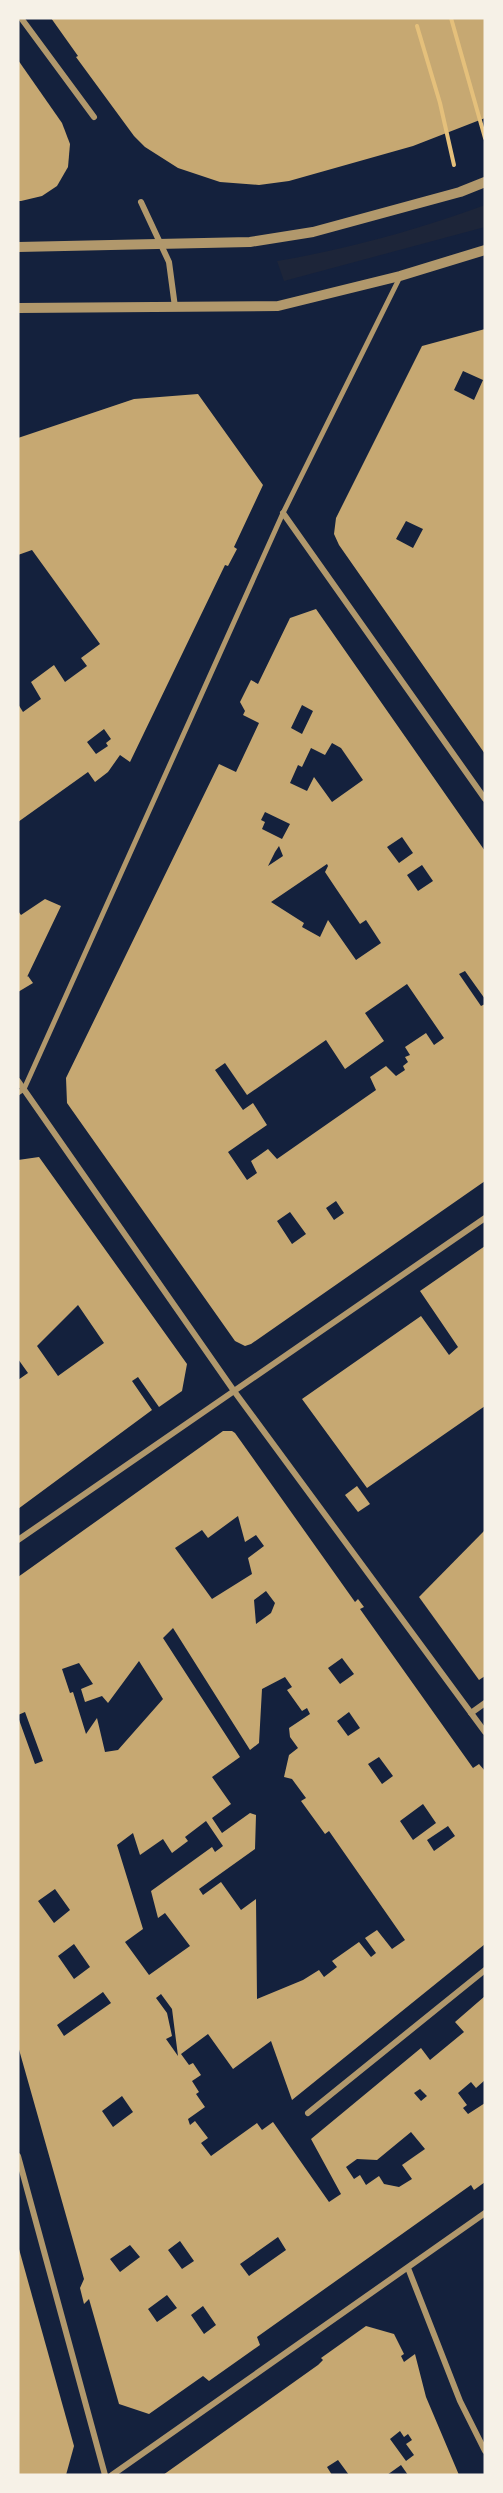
<svg xmlns="http://www.w3.org/2000/svg" width="503" height="2493" viewBox="0 0 503 2493" font-family="Cabin,sans-serif">
	<style>
		.green { fill: #1d2539 }
		.building { fill: #c6a872; fill-rule: evenodd }
		.lines { fill: none; stroke-linecap: round; stroke-linejoin: round }
		.path { stroke: #e5c07b; stroke-width: 4 }
		.pedestrian { stroke: #b1986c; stroke-width: 5 }
		.minor { stroke: #b1986c; stroke-width: 6 }
		.tertiary { stroke: #b1986c; stroke-width: 10 }
	</style>
	<rect width="100%" height="100%" fill="#14213d"/>
	<path class="green" d="M485 205V227L284 281 277 261C348 249 417 230 485 205Z"/>
	<g class="building">
		<polygon points="51,18 485,18 485,118 413,146 289,181 259,185 220,182 178,168 145,147 134,136 76,57 78,56"/>
		<polygon points="18,60 62,123 70,144 68,167 57,186 42,196 21,201 18,201"/>
		<path d="M485 329V754L339 545 334 534 336 518 422 346ZM463 371 483 380 474 400 454 390ZM406 521 423 529 413 548 396 539Z"/>
		<path d="M198 394 263 485 234 547 237 549 228 566 225 565 130 762 120 755 108 772 95 782 88 772 18 822V704L23 712 41 699 31 682 54 665 65 682 87 666 81 658 100 644 32 550 18 555V438L134 399ZM104 729 111 739 106 743 108 746 96 754 87 742Z"/>
		<path d="M316 609 485 851V999L465 971 459 974 481 1006 485 1004V1181L251 1344 245 1346 235 1341 67 1103 66 1078 219 764 236 772 259 723 243 715 245 711 240 702 251 680 258 684 290 618ZM302 705 313 711 302 734 291 728ZM332 743 341 748 363 780 332 802 314 777 307 791 290 783 298 765 302 767 311 748 325 755ZM265 812 290 824 282 839 262 829 265 822 261 820ZM402 837 413 853 399 863 387 847ZM279 846 283 856 268 866 275 852ZM327 864 328 866 325 872 337 890 360 924 366 920 381 943 356 960 328 920 320 937 302 927 304 923 271 902ZM422 865 433 881 418 891 407 875ZM407 984 444 1038 434 1045 426 1033 405 1047 410 1055 405 1057 408 1062 403 1066 405 1070 396 1076 386 1066 370 1077 376 1090 277 1159 268 1149 251 1161 257 1173 247 1180 228 1152 267 1125 253 1103 243 1110 215 1070 225 1063 247 1095 326 1040 345 1069 384 1041 365 1013ZM336 1201 344 1213 334 1220 326 1208ZM290 1212 306 1234 292 1244 277 1221Z"/>
		<polygon points="45,899 61,906 27,977 28,976 33,983 18,992 18,911 21,915"/>
		<path d="M39 1157 187 1364 182 1391 159 1407 138 1377 132 1381 152 1410 18 1509V1380L28 1373 18 1359V1160ZM78 1305 104 1343 58 1376 37 1346Z"/>
		<polygon points="485,1246 485,1406 367,1488 302,1399 421,1316 449,1355 458,1347 420,1291"/>
		<path d="M223 1431H232L235 1433 355 1602 358 1599 364 1607 360 1609 473 1768 479 1764 485 1771V1944L292 2100 271 2041 233 2069 208 2034 181 2054 189 2065 193 2063 201 2075 192 2081 199 2092 196 2094 205 2107 188 2119 190 2125 195 2121 208 2138 201 2143 211 2156 257 2123 262 2130 273 2122 329 2202 341 2194 311 2139 421 2048 430 2060 464 2032 455 2022 485 1996V2080L476 2088 471 2082 458 2093 467 2105 463 2108 468 2114 485 2103V2182L474 2190 471 2185 257 2337 260 2345 209 2381 203 2376 149 2414 119 2404 89 2299 84 2304 80 2288 84 2279 18 2046V1717L35 1764 43 1761 25 1712 18 1715V1577ZM238 1516 245 1542 256 1535 264 1546 248 1558 252 1574 212 1599 175 1548 202 1530 208 1538ZM266 1591 275 1603 271 1613 256 1624 254 1600ZM173 1628 250 1750 259 1743 262 1689 285 1677 292 1687 287 1690 302 1711 307 1708 310 1714 289 1728 290 1737 298 1748 289 1755 284 1777 292 1779 306 1798 301 1801 325 1834 329 1831 405 1940 392 1949 377 1930 365 1938 376 1953 371 1957 359 1942 332 1961 337 1967 324 1977 319 1970 303 1980 257 1999 256 1899 241 1910 221 1882 203 1895 199 1889 255 1849 256 1815 250 1813 222 1833 212 1818 231 1804 212 1777 240 1757 163 1638ZM342 1658 354 1674 340 1684 328 1668ZM139 1661 163 1699 118 1750 105 1752 97 1718 86 1734 73 1692 70 1693 62 1669 79 1663 93 1684 81 1689 85 1702 102 1696 108 1703ZM349 1712 360 1728 348 1736 337 1721ZM379 1757 393 1776 382 1784 368 1764ZM423 1804 436 1823 413 1840 400 1821ZM206 1821 223 1846 215 1852 212 1847 151 1891 158 1918 165 1913 190 1946 149 1975 125 1942 143 1929 117 1845 133 1833 140 1855 163 1839 172 1853 188 1841 185 1837ZM448 1826 455 1836 434 1851 427 1840ZM55 1889 70 1910 54 1923 38 1901ZM74 1944 90 1967 74 1979 58 1956ZM103 1992 111 2003 64 2036 57 2025ZM161 1994 172 2009 178 2056 166 2039 172 2036 167 2013 156 1998ZM420 2089 427 2096 421 2101 414 2093ZM122 2096 133 2112 113 2127 102 2111ZM411 2132 425 2149 402 2165 412 2179 399 2187 384 2184 379 2176 366 2185 360 2175 354 2179 346 2167 357 2159 377 2160ZM278 2237 286 2250 249 2276 240 2264ZM180 2241 194 2261 182 2269 168 2250ZM130 2245 140 2257 120 2272 110 2259ZM167 2295 177 2308 157 2322 148 2309ZM203 2306 216 2325 204 2334 191 2315Z"/>
		<polygon points="357,1486 370,1504 358,1512 345,1495"/>
		<polygon points="485,1530 485,1676 479,1680 419,1597"/>
		<polygon points="19,2249 74,2446 66,2475 18,2475"/>
		<path d="M366 2326 394 2334 404 2354 401 2356 404 2362 415 2354 426 2397 459 2475H408L401 2465 387 2475H349L338 2460 327 2467 332 2475H163L318 2365 323 2360 321 2358ZM400 2431 404 2437 408 2434 412 2440 406 2444 414 2455 406 2461 390 2439Z"/>
	</g>
	<g class="lines">
		<g class="path">
			<polyline points="451,18 485,138"/>
			<polyline points="417,26 440,103 454,165"/>
		</g>
		<polyline class="pedestrian" points="18,1093 24,1089 283,513 400,277"/>
		<g class="minor">
			<polyline points="21,18 94,117"/>
			<polyline points="141,202 169,262 175,307"/>
			<polyline points="283,513 485,799"/>
			<polyline points="18,1081 234,1391 485,1732"/>
			<polyline points="18,1540 485,1218"/>
			<polyline points="471,1713 485,1703"/>
			<polyline points="308,2113 485,1970"/>
			<polyline points="18,2156 105,2475"/>
			<polyline points="408,2268 460,2401 485,2451"/>
			<polyline points="112,2475 485,2213"/>
		</g>
		<g class="tertiary">
			<polyline points="18,247 250,242 313,232 460,192 485,182"/>
			<polyline points="18,308 278,306 400,276 485,250"/>
		</g>
	</g>
	<rect width="503" height="2493" fill="none" stroke="#f6f1e7" stroke-width="39"/>
</svg>
